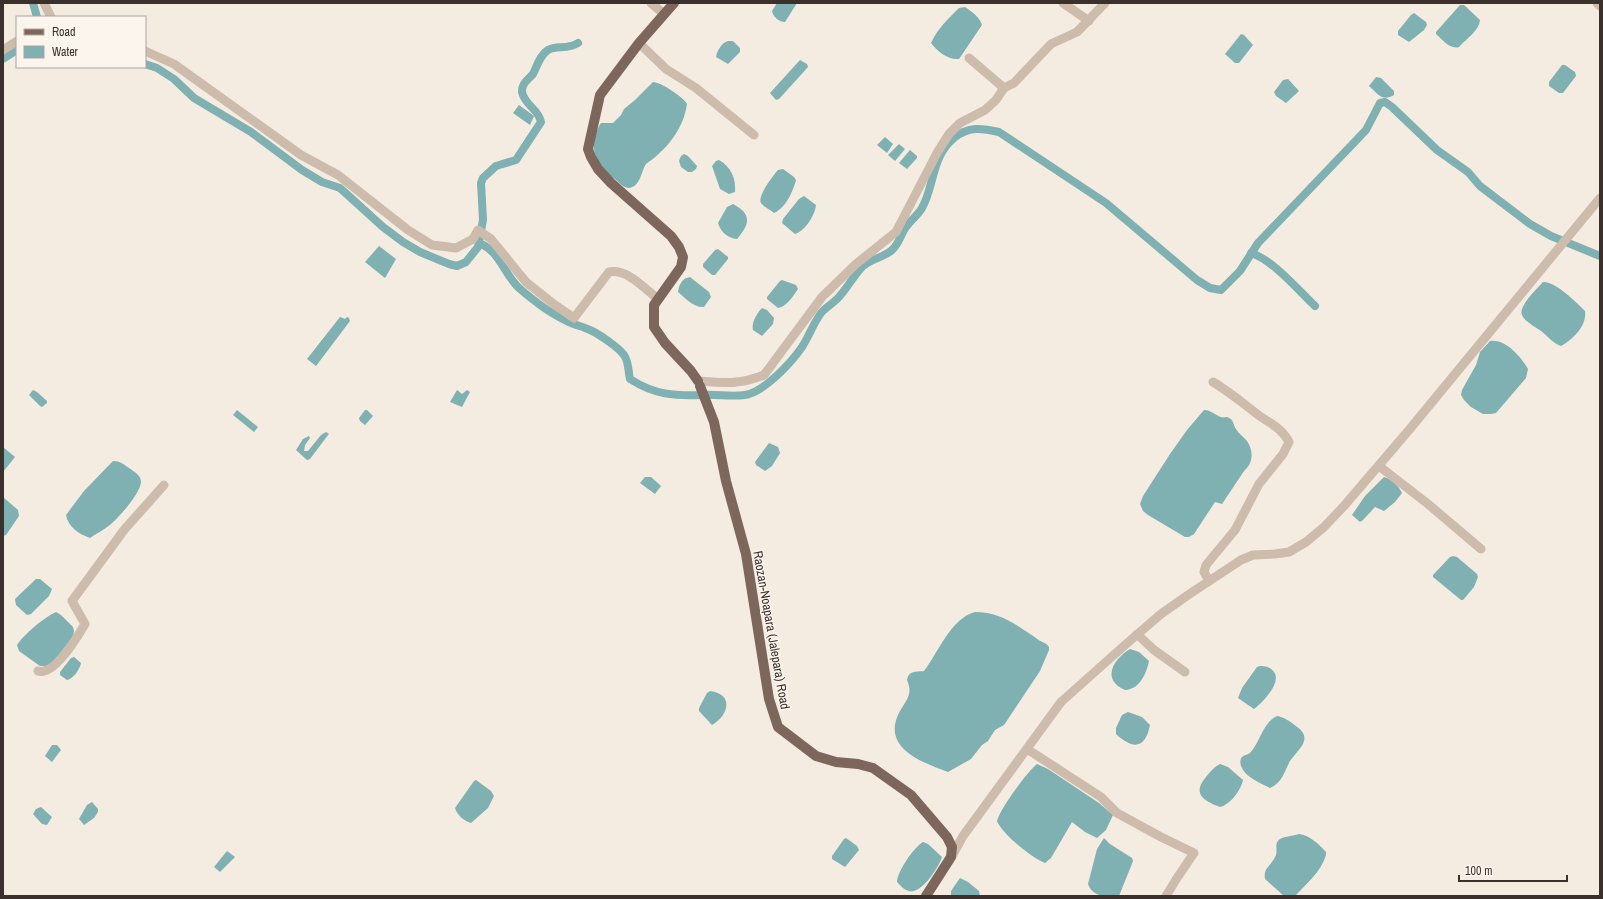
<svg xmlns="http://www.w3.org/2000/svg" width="1603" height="899" viewBox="0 0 1603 899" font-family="'Archivo Narrow',sans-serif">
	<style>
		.water { fill: #7fb0b2 }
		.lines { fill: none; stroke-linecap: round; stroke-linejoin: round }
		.canal { stroke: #7fb0b2; stroke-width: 8 }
		.minor { stroke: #cdbbac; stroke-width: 9 }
		.major { stroke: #7d675c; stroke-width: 10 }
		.labels { text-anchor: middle; stroke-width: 3; stroke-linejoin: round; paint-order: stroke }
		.street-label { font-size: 13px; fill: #3b302b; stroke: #fbf5ee }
	</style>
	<rect width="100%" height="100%" fill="#f4ebe1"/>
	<g class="water">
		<path d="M777 3H797L785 22C779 22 773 17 772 11Z"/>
		<path d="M1460 5H1464L1480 20C1479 31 1466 39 1459 47 1450 50 1442 39 1436 34V32Z"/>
		<path d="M965 7C972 12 979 16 982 25L959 59C948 60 937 51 931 43 937 29 949 18 959 8Z"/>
		<polygon points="1414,13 1426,22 1427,25 1424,30 1409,42 1398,35 1398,31 1411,15"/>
		<polygon points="1241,34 1244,35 1253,45 1239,63 1235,63 1225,54"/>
		<path d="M728 41H733L740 48V52L728 64 716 57C717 50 722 43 728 41Z"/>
		<polygon points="800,60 807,64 808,67 779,99 776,100 770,93"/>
		<polygon points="1562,65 1565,65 1575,72 1576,76 1563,93 1559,93 1549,86 1549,82"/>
		<path d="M1376 77 1381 78 1394 91V95C1382 102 1378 94 1369 86Z"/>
		<polygon points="1288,79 1299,91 1286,103 1276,96 1274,92 1283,80"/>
		<path d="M653 82C661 82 683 97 687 104 684 126 670 145 654 158 652 160 648 162 646 164 641 171 641 186 629 188 624 188 620 184 616 180 602 168 590 156 595 137 597 131 598 127 601 123H613L621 115 624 109 635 100Z"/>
		<polygon points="519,105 534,116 530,125 513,113"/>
		<polygon points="885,137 893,144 887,153 877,145"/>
		<polygon points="899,144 905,149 895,161 888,155"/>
		<polygon points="910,150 917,156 917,158 907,169 899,163"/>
		<polygon points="684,154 688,156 697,166 696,169 692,172 688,172 681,167 679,161 681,156"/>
		<path d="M719 160C731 167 736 178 735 192L729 194 720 189 712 166 716 161Z"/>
		<path d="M783 169 794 177 796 180C793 191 786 208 774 213 771 210 764 207 761 203 757 196 773 176 778 170Z"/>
		<path d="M804 196 816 205C815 215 805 231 795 234L782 223 783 219 799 199Z"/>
		<path d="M733 204C752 214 750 224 737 239 727 238 721 232 718 223L727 207Z"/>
		<polygon points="379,246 396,259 385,278 365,262"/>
		<polygon points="718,249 728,257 728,259 715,275 712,275 703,267 703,264 715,250"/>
		<path d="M690 277 709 292 711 297 704 307C694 308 685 298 678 292 679 285 682 278 690 277Z"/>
		<path d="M782 280 796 285 798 289C794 295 786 307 778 308L767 299V297L780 281Z"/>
		<path d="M1543 282C1555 281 1576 302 1585 311 1587 326 1573 339 1561 346 1552 343 1548 336 1541 331 1536 327 1525 322 1522 315 1518 306 1537 289 1543 282Z"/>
		<path d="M762 308 767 310 774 318 773 324 762 336 753 330C751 323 757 313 762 308Z"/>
		<polygon points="340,317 345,319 347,317 349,318 350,321 316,366 307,359"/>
		<path d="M1490 341C1506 339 1521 357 1528 369L1526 378 1496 413 1491 414H1483L1471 407 1464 400 1461 395 1462 390 1476 365 1480 352Z"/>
		<polygon points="33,390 37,392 47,401 47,403 42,407 40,406 29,395"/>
		<polygon points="457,390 462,394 467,390 470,392 462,407 450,402"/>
		<polygon points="237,410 258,427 254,432 233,415"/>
		<polygon points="365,410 367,410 373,416 365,425 360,421 359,418"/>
		<path d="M1204 410C1211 410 1215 415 1221 417 1223 418 1225 417 1227 417 1234 419 1233 425 1236 429 1239 434 1244 437 1247 441 1254 451 1253 464 1244 471L1222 504 1215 502 1194 534 1189 537H1185L1148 515 1143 511 1140 504 1143 496 1170 454 1187 430Z"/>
		<polygon points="326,432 329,434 328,435 310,459 307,460 296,450 303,439 309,436 310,438 305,445 304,451 308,451 321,435"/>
		<polygon points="769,443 778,447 780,453 772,466 765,471 756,465 755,462"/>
		<polygon points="3,447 15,457 3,472"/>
		<path d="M113 461C121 461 126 466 132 470 136 473 141 476 141 482 140 494 119 517 111 524 104 530 97 533 90 538 79 534 68 527 66 515L84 491Z"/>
		<polygon points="645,477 651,477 660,485 661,486 655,494 640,483"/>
		<path d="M1384 477C1391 479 1399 486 1402 493L1395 502 1384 511 1375 507 1363 520 1360 522 1352 515 1365 496Z"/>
		<polygon points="3,497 18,510 19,516 6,535 3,536"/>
		<polygon points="1453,556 1457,557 1477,574 1478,577 1474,587 1463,600 1461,600 1433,577 1433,575 1450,557"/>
		<polygon points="36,579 40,579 52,589 49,596 31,614 27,615 16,605 15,599"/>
		<path d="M56 612 61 615 73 627 74 631 73 637 53 662 46 666H40L19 651 17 645C23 635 46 616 56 612Z"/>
		<path d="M975 612C1000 612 1017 625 1036 638 1040 642 1046 642 1049 647V650L1040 671 1004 725 995 730 988 741 982 745 971 759 948 772C921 762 880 747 900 711 907 699 913 694 907 680 909 670 916 672 924 671 938 653 951 618 975 612Z"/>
		<path d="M1130 649 1139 652 1149 661C1146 674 1140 689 1125 690 1101 680 1113 659 1130 649Z"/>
		<path d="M74 657 81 663C80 669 73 679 67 680L60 675V672L71 658Z"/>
		<path d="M1260 666C1266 666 1270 667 1274 672 1282 683 1262 703 1254 709L1238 698 1242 688 1257 667Z"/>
		<path d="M710 691C734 694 729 715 712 725L699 711V708L707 693Z"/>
		<path d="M1128 712 1142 717 1150 725C1145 750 1132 749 1116 734V728L1122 715Z"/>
		<path d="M1277 716C1284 717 1291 722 1296 726 1314 739 1299 748 1290 761 1284 772 1283 782 1270 788 1260 783 1245 777 1241 766 1240 763 1240 759 1242 757 1244 755 1247 755 1250 753 1260 743 1263 722 1277 716Z"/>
		<polygon points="52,745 57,745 61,750 52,762 45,756"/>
		<path d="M1037 764 1048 769 1099 803 1113 815 1106 830 1097 838 1085 832 1072 822 1051 858 1045 863C1032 858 1002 834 997 821 1000 809 1027 772 1037 764Z"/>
		<path d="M1220 764 1228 767 1243 780C1241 790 1230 805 1220 807 1203 801 1192 793 1206 777 1210 772 1214 767 1220 764Z"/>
		<path d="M476 780 491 791 494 796 488 808 471 823C464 821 457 815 455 808L474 781Z"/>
		<polygon points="92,802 98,809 98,812 94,818 84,825 79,819 87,805"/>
		<polygon points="41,807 52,817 47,825 42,824 33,814 36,809"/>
		<path d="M1299 834C1309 835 1319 844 1326 852V855C1321 872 1307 883 1295 896H1284L1265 879C1263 868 1271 866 1275 857 1279 851 1273 844 1280 839 1285 836 1293 836 1299 834Z"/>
		<polygon points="846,838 857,846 859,850 845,867 832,859 832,856 844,839"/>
		<path d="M1104 838 1110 844 1132 858 1133 861 1119 896C1107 896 1093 898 1088 884L1097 849Z"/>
		<path d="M923 842 928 844 942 857C939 867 921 895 909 891 904 890 901 886 897 882 897 872 914 847 923 842Z"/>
		<polygon points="227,851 235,857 220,872 214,867"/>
		<polygon points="960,878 968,882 979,891 980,896 953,896 951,895 951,891"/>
	</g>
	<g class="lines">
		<g class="canal">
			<polyline points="33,3 37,17"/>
			<polyline points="3,59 17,50"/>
			<path d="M145 64 157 68 174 79 194 98 251 132 302 170 322 182 340 188 383 227 403 242 420 252 449 264 457 266 466 262 478 247 483 220 481 183 483 178 496 166 516 160 541 122C538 108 525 106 522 92 522 90 522 88 523 86 525 81 530 78 533 74 537 66 540 55 548 50 557 45 567 50 578 43"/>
			<path d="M479 243C501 252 503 273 519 288 534 301 549 313 567 321 574 325 582 326 590 330 599 334 618 347 624 355 629 362 628 371 630 379 655 395 674 396 702 395 716 394 731 397 745 395 764 392 791 363 802 347 809 336 813 324 821 313 825 308 832 304 837 299 846 290 852 278 861 268 869 259 883 258 892 250 899 244 901 234 906 227 911 220 918 215 922 208 935 185 931 157 954 138 968 126 982 128 999 132L1106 203 1197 280 1210 288 1221 290 1240 271 1258 243 1366 130 1380 103 1385 102 1392 107 1437 150 1468 172 1480 186 1530 224 1551 236 1600 256"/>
			<path d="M1251 253C1273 260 1298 290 1315 306"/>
		</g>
		<g class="minor">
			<polyline points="44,3 51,17"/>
			<polyline points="651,3 664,14"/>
			<polyline points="1063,3 1089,21"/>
			<polyline points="1597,3 1600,6"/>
			<polyline points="639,43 666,69 696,88 754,135"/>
			<polyline points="3,50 17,41"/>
			<path d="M145 51 174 64 301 155 338 175 408 230 432 245 456 248 473 239 478 230 491 239 526 282 555 305 574 318 609 272C627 268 645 289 658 299"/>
			<polyline points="1004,88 1014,83 1051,44 1077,32 1105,3"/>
			<path d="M698 381C723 383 740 385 764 375L822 297 856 264 896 232 937 153 949 134 960 123 985 110 996 100 1004 88 969 58"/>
			<polyline points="1379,466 1428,504 1481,549"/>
			<path d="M1209 581 1204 572 1206 565 1235 530 1259 484 1283 454 1289 442C1283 430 1272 424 1261 417 1245 405 1230 392 1213 382"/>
			<polyline points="1137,634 1154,650 1185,672"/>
			<path d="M38 671C40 671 42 672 44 671 59 668 78 636 85 624L72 601 124 530 164 485"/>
			<polyline points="1027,749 1101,797 1117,813 1161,837 1194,853 1177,878 1166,896"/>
			<polyline points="952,856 963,836 1061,702 1125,645 1161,614 1188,595 1241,560 1253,555 1275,554 1289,552 1306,542 1324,527 1344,506 1409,430 1600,198"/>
		</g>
		<g class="major">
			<polyline points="674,3 639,43 600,95 588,149 591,157 598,169 611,183 671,236 679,247 683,257 681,267 654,305 654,327 665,343 691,371 698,381"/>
			<polyline points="700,386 714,422 726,481 746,554 769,699 778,727 816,756 836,762 858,764 873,768 911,795 947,837 952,847 951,857 926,896"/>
		</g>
	</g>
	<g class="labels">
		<g class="street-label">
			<text transform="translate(772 630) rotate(80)" y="5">Raozan-Noapara (Jalepara) Road</text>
		</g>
	</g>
	<rect width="1603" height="899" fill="none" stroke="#3b302b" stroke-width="8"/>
	<rect x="16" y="16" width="130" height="52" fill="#fbf5ee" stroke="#aea6a0"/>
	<rect x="24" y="29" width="20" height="6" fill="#7d675c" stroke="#aea6a0"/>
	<text x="52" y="36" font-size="12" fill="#3b302b">Road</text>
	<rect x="24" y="46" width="20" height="12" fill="#7fb0b2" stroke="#aea6a0"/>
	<text x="52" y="56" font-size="12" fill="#3b302b">Water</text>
	<path d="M1459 875v6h108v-6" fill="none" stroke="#3b302b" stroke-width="2"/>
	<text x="1465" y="875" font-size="12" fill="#3b302b" stroke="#fbf5ee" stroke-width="3" paint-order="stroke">100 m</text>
</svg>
